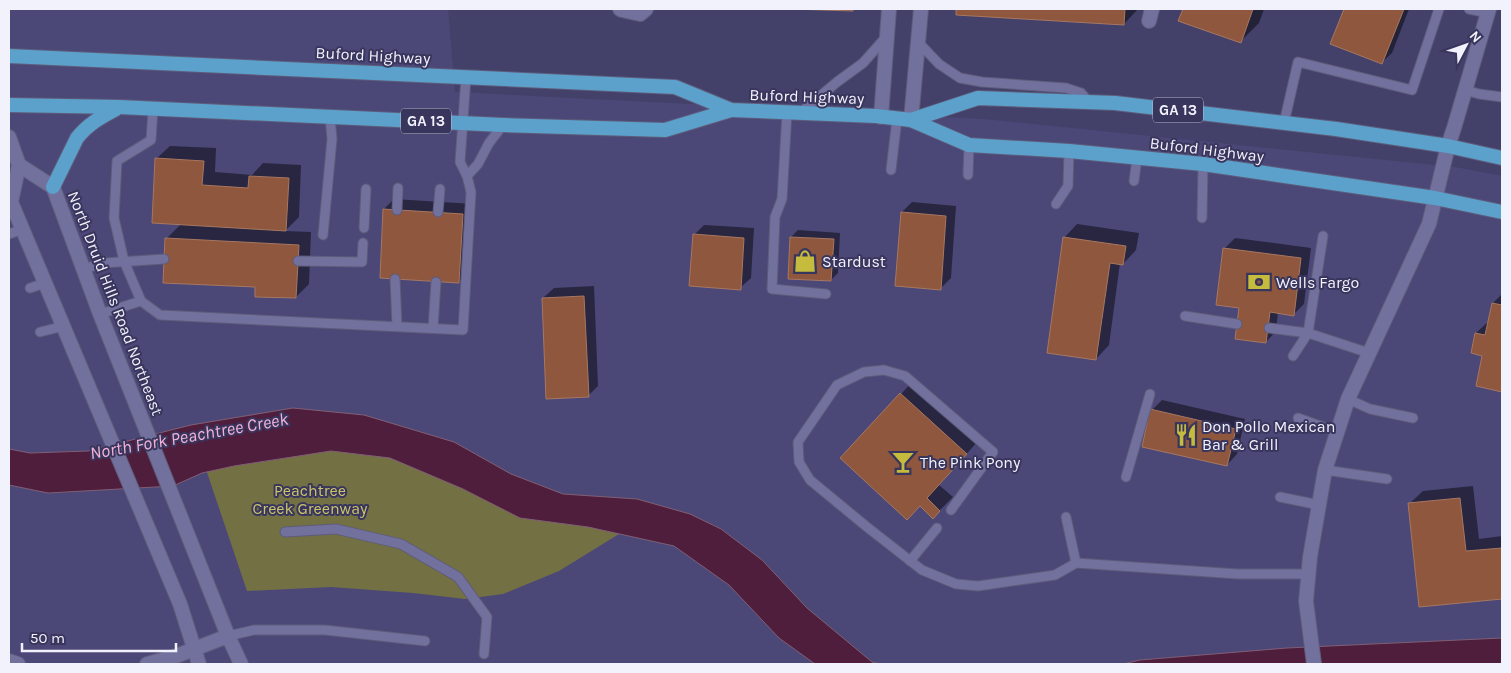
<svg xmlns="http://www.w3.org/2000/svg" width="1511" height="673" viewBox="0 0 1511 673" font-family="Karla,sans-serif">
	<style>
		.built { fill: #4b4878 }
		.green { fill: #737044 }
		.water { fill: #4f1e3c; stroke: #805e76 }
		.shadow { fill: #0007 }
		.building { fill: #8f573d; stroke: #a77762 }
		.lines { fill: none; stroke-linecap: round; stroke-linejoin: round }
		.service-casing { stroke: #5e5c7a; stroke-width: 11 }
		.minor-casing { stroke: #5e5c7a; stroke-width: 16 }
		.secondary-casing { stroke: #5e5c7a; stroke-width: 16 }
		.primary-casing { stroke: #5e5c7a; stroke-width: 16 }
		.service { stroke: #72719e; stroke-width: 9 }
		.minor { stroke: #72719e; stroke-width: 14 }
		.secondary { stroke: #72719e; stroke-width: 14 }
		.primary { stroke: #5ba1cc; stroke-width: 14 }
		.labels { text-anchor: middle; stroke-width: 4; stroke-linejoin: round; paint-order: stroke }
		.shield { fill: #39365e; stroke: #babacd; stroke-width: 1 }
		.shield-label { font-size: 15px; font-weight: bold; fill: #f2f2fc }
		.street-label { font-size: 16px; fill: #f2f2fc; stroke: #39365e }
		.poi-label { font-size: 16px; fill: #f2f2fc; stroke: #39365e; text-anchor: start }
		.park-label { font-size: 16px; fill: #cbc469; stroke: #39365e }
		.water-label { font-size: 18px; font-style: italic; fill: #f5b2d7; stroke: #39365e }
	</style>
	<rect width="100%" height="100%" fill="#43416a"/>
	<polygon class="built" points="9,9 448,9 455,92 983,119 1455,167 1502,176 1502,664 9,664"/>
	<polygon class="green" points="293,408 364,415 454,442 511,474 563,494 637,499 690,514 726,533 762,560 807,608 872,662 878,664 854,664 637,520 619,534 559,571 503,594 465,599 413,593 331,587 247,591 191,425"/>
	<g class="water">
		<polygon points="293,408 364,415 454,442 511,474 563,494 637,499 690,514 721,529 762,560 807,608 872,662 880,664 815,664 779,638 729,585 674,546 588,527 520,518 463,489 390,458 331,451 234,466 202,473 173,486 48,493 9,485 9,449 30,453 88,451 191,425"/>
		<polygon points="1502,638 1502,664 1123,664 1140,660 1287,648"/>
	</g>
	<g class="shadow">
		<polygon points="957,9 1138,9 1124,24 957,14"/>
		<polygon points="1184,9 1264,9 1259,23 1241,41 1180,20"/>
		<polygon points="1346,9 1409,9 1392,53 1381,63 1332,43"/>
		<polygon points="170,146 216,148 215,172 252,175 263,163 301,165 299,217 285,231 311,232 309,284 296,297 256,286 166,239 181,224 156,159"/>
		<polygon points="394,199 473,204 469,271 459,282 384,209"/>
		<polygon points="912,202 956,206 951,278 941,288 902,212"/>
		<polygon points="1077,224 1139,233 1136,250 1123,264 1120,263 1109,345 1096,359 1064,238"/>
		<polygon points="704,225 754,228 751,278 740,288 694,235"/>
		<polygon points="798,230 840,233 838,273 831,280 791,237"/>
		<polygon points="1235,238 1311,248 1304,304 1294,314 1278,312 1276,331 1266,342 1225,248"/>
		<polygon points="594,286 598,386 588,396 543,298 554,288"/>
		<polygon points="1502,294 1502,391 1477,385 1484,355 1472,352 1476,333 1490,320 1493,303"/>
		<polygon points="914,380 979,440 939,485 953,497 933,517 920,505 842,458"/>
		<polygon points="1162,400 1245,419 1237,454 1227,465 1152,410"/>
		<polygon points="1473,486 1479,539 1502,536 1502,598 1420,606 1409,504 1423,491"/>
	</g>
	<g class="building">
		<polygon points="792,9 853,9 853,11"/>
		<polygon points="956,9 1125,9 1124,25 956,15"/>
		<polygon points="1183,9 1253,9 1241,43 1178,21"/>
		<polygon points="1344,9 1404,9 1382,64 1330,44"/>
		<polygon points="155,158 204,161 202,185 248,188 249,176 289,178 286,231 152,223"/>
		<polygon points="383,209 463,214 459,283 380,278"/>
		<polygon points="901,212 946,216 941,290 895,286"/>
		<polygon points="693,234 744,238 741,290 689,286"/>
		<polygon points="790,237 834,239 831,281 788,279"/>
		<polygon points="1063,237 1126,246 1123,265 1110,263 1096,360 1047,353"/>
		<polygon points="165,238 299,245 296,298 255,297 255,287 163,283"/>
		<polygon points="1223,248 1301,258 1294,316 1270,312 1266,343 1235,339 1239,308 1216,305"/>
		<polygon points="584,296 589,397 546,399 542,298"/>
		<polygon points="1492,303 1502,305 1502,392 1476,386 1482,356 1471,353 1475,333 1485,335"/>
		<polygon points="900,393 967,454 927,498 940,511 933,519 920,506 907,520 840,458"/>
		<polygon points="1150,409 1236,429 1227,466 1142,447"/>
		<polygon points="1460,498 1466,551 1502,548 1502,599 1419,607 1408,503"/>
	</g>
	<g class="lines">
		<defs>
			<g id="service">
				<polyline points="1469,9 1488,13"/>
				<polyline points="919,43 939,64 960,78 982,82 1066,88 1081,93 1089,102"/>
				<polyline points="1465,90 1479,94 1502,97"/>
				<polyline points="153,109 151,140 117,161 114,218 124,261 141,301 160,315 463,330 471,192 467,176 460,162 466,77"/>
				<polyline points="787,113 782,199 775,217 772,289 826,294"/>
				<polyline points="800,113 837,82 863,63 887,36"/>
				<polyline points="1284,123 1298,62 1412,90 1439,9"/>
				<polyline points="891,170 897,119"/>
				<polyline points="968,175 969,145"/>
				<polyline points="467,176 478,164 489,143 503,125"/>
				<polyline points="1134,181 1137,158"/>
				<polyline points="1056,204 1068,186 1069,151"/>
				<polyline points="397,210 398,188"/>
				<polyline points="438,212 440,189"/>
				<polyline points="1202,218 1203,164"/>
				<polyline points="364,228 366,189"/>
				<polyline points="9,234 23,229"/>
				<polyline points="323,235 332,139 330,117"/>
				<polyline points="298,261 362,262 363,243"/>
				<polyline points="83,269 104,263 164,259"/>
				<polyline points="395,279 397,326"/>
				<polyline points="30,288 45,283"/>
				<polyline points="100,314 141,301"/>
				<polyline points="1185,316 1237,324"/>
				<polyline points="433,328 436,282"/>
				<polyline points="1269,328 1308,333 1369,353"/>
				<polyline points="40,332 64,326"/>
				<polyline points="1293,356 1308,333 1323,236"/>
				<polyline points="1348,399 1370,409 1413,418"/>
				<polyline points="1298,418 1337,432"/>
				<polyline points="1325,470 1387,479"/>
				<polyline points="1126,477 1150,394"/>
				<polyline points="1280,497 1319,505"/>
				<polyline points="951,510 993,452 905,376 884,370 864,372 837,385 798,442 799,462 810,480 867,527 922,570 956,584 978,586 1055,575 1076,563 1238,574 1308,574"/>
				<polyline points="1066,517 1076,563"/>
				<polyline points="285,532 336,529 401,544 458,577 487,617 484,654"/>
				<polyline points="910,561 937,528"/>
				<polyline points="228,636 254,630 325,630 425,641"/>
			</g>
			<g id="minor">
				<polyline points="620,9 622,10 640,14 646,9"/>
				<polyline points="1149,21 1152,9"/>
				<polyline points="881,117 889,9"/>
				<polyline points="911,120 921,9"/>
				<polyline points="9,661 18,664"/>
				<polyline points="147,664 176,656 228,636"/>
				<polyline points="1314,664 1306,601 1310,557 1325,470 1348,399 1429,224 1448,146 1454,128 1489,9"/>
			</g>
			<g id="secondary">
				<polyline points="9,137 19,165 11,202 180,604 199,664"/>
				<polyline points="19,165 53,187 100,314 228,636 241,664"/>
			</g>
			<g id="primary">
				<polyline points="9,56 675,87 731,110 876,116 911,120 969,145 1069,151 1203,164 1435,198 1502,212"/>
				<polyline points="9,105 119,107 503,125 665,130 731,110"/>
				<polyline points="911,120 978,98 1115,103 1336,129 1448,146 1502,158"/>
				<path d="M53 187 77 138C88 124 101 117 116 109"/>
			</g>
		</defs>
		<use href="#service" class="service-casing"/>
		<use href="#minor" class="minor-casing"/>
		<use href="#secondary" class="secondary-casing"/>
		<use href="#primary" class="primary-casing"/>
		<use href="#service" class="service"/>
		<use href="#minor" class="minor"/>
		<use href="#secondary" class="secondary"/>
		<use href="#primary" class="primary"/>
	</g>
	<defs>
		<symbol id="shop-bare" viewBox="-9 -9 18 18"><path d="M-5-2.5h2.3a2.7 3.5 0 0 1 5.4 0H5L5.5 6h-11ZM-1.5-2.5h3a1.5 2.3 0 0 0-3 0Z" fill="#c5bc3d" stroke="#39365e" stroke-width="2.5" paint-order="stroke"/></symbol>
		<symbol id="bank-bare" viewBox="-9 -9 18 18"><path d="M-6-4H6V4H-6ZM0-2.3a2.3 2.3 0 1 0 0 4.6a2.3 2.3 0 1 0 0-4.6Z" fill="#c5bc3d" stroke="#39365e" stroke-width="2.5" paint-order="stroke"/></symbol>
		<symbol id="restaurant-bare" viewBox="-9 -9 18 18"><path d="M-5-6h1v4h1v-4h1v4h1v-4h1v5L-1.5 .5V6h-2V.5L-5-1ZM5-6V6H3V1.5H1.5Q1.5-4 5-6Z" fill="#c5bc3d" stroke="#39365e" stroke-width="2.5" paint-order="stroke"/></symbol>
		<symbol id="bar-bare" viewBox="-9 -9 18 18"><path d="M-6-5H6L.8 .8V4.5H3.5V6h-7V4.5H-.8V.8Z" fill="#c5bc3d" stroke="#39365e" stroke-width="2.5" paint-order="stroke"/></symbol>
	</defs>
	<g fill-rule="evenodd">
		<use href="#shop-bare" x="789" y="245" width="32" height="32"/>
		<use href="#bank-bare" x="1243" y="266" width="32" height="32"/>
		<use href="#restaurant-bare" x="1170" y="419" width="32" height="32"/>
		<use href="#bar-bare" x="887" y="446" width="32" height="32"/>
	</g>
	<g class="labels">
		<g class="shield">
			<rect x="1153" y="97.5" width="50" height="25" rx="4"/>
			<rect x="401" y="108.5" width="50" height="25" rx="4"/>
		</g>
		<g class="shield-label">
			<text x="1178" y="115">GA 13</text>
			<text x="426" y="126">GA 13</text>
		</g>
		<g class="street-label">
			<text transform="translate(373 55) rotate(3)" y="6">Buford Highway</text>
			<text transform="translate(807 96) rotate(2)" y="6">Buford Highway</text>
			<text transform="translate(1207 149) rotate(7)" y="6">Buford Highway</text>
			<text transform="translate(116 303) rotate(69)" y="6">North Druid Hills Road Northeast</text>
		</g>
		<g class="poi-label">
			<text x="822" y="267">Stardust</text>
			<text x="1276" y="288">Wells Fargo</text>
			<text x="1202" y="432">Don Pollo Mexican<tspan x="1202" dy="18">Bar &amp; Grill</tspan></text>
			<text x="920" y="468">The Pink Pony</text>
		</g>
		<g class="park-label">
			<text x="310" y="496">Peachtree<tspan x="310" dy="18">Creek Greenway</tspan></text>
		</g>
		<g class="water-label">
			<text transform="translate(189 436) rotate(-10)" y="6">North Fork Peachtree Creek</text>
		</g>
	</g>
	<rect width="1511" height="673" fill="none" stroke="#f2f2fc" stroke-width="20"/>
	<g transform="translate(1466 45) rotate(49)" stroke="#39365e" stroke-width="4" paint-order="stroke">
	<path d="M0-4L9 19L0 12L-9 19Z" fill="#f2f2fc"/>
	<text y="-8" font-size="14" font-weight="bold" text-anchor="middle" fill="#f2f2fc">N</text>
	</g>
	<path d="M22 643v8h154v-8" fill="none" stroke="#f2f2fc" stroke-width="2.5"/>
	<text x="30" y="643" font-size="15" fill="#f2f2fc" stroke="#39365e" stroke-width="4" paint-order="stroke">50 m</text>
</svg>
